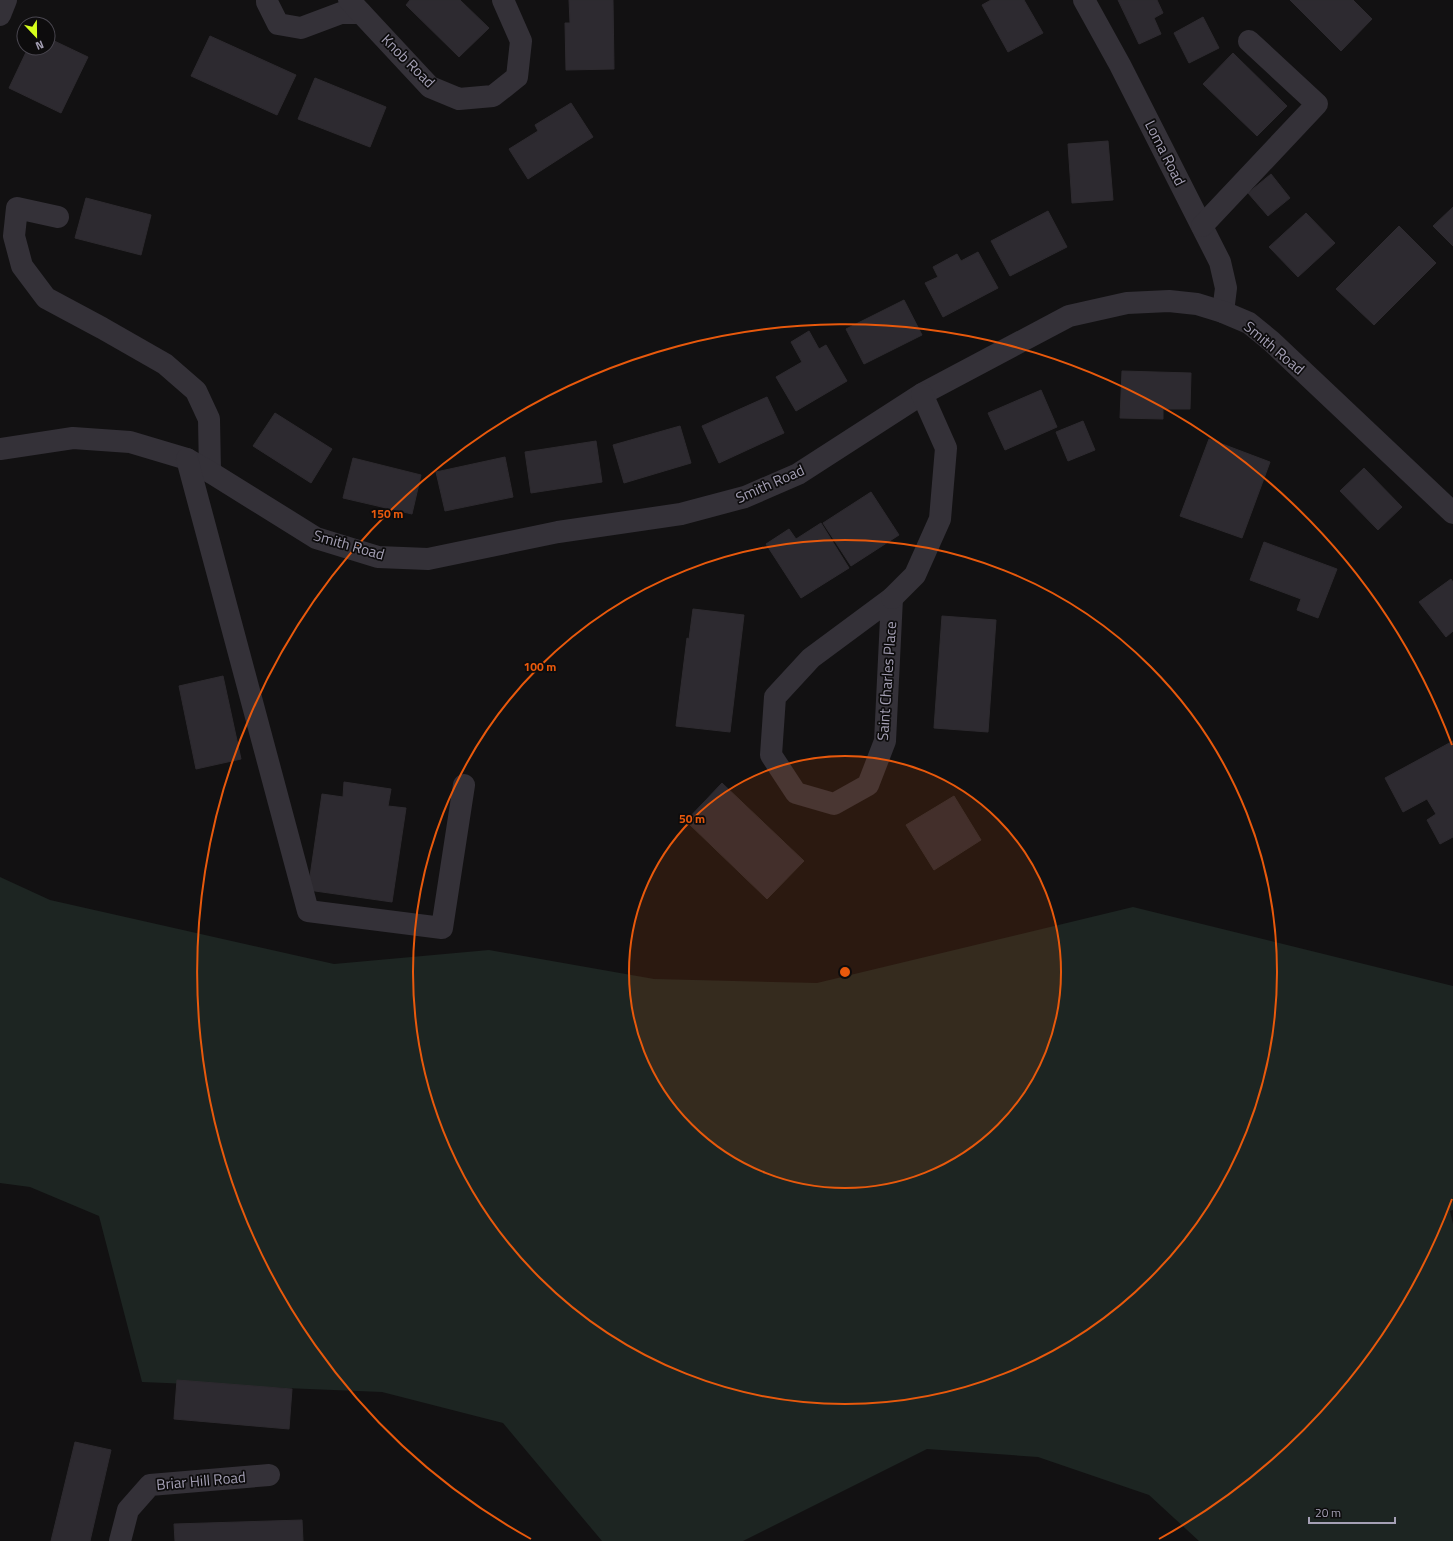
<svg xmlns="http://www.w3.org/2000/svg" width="1453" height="1541" viewBox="0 0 1453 1541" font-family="'Titillium Web',sans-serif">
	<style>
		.green { fill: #1d2522 }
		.building { fill: #2d2a30; stroke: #2d2a2f }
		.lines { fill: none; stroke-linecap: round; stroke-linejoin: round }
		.minor { stroke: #343138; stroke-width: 22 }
		.ring { fill: none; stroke: #e8590c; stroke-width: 2 }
		.labels { text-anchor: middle; stroke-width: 3.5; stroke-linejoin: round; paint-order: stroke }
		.street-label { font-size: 15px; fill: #a5a0b5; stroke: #0d0c0d }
		.centre { fill: #e8590c; stroke: #0d0c0d; stroke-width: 2 }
		.ring-label { font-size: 12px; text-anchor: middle; font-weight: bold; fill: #e8590c; stroke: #0d0c0d; stroke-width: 3.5; stroke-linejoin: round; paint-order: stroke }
	</style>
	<rect width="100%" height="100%" fill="#121112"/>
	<polygon class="green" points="0,877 50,900 334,964 489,950 654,979 817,983 1133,907 1453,986 1453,1210 1450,1211 1453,1224 1453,1541 1199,1541 1149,1495 1038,1457 927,1449 743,1541 602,1541 503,1423 382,1392 142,1382 99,1216 30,1187 0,1183"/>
	<g class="building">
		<polygon points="410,0 460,0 489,28 459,57 406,5"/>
		<polygon points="569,0 613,0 614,69 566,70 565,23 570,23"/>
		<polygon points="991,0 1024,0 1043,33 1008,52 982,5"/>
		<polygon points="1118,0 1157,0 1163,13 1154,18 1161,34 1139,44"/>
		<polygon points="1290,0 1353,0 1372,19 1341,51"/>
		<polygon points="1203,17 1219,48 1189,63 1174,33"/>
		<polygon points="210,36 296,75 277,115 191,76"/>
		<polygon points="48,38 88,57 61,113 9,88 28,48 48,48"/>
		<polygon points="1233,53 1287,106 1257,136 1203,84"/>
		<polygon points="315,78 386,107 370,147 298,119"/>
		<polygon points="571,103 593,137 528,179 509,149 538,131 535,125"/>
		<polygon points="1108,141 1113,200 1072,203 1068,144"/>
		<polygon points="1271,174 1290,198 1268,216 1248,193"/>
		<polygon points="86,198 151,215 141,255 75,238"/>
		<polygon points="1453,207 1453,246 1433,226"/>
		<polygon points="1048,211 1067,247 1010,276 991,241"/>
		<polygon points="1306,213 1335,243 1298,277 1269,247"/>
		<polygon points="1399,226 1436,263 1374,325 1336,289"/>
		<polygon points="978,252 998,288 943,317 925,283 938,277 933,267 957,254 961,261"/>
		<polygon points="904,300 922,335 864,364 846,329"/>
		<polygon points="809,331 819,349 826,345 847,381 796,411 776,377 802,362 791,342"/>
		<polygon points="1122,371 1191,373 1190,409 1163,409 1163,419 1120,418"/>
		<polygon points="1041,390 1057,427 1005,450 988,413"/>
		<polygon points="767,397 784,433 719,463 702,426"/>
		<polygon points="275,413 332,449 311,483 253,446"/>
		<polygon points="1083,421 1095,450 1068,461 1056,432"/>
		<polygon points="680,426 691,463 624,483 613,445"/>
		<polygon points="1209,439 1270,462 1242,538 1180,516"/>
		<polygon points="596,441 602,482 531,493 525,452"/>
		<polygon points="505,457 513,497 445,511 436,472"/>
		<polygon points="353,458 421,475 412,514 343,498"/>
		<polygon points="1364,468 1402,507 1378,530 1340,491"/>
		<polygon points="871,492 899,535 851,566 823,523"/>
		<polygon points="821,523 849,568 801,598 766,544 789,529 796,539"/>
		<polygon points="1264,542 1337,569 1318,618 1297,610 1301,599 1250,580"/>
		<polygon points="1451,579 1453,582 1453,631 1446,637 1419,602"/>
		<polygon points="693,609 744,615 730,732 676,726 687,638 689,639"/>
		<polygon points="942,616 996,620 988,732 934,728"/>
		<polygon points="223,676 241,759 196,769 179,686"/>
		<polygon points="1453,741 1453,837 1440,844 1427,820 1436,814 1427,799 1403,812 1385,778"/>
		<polygon points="344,782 391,789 388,806 406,808 392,902 308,890 322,794 343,797"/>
		<polygon points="722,783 804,861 767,899 686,821"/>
		<polygon points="954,796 981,840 934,870 906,825"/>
		<polygon points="177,1380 292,1389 289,1429 174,1419"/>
		<polygon points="75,1442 111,1450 90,1541 51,1541"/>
		<polygon points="302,1520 303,1541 175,1541 174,1524"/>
	</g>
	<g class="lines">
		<g class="minor">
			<polyline points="267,0 267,2 278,24 301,28 341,13 361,13"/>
			<polyline points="349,0 430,87 459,99 493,96 517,77 521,41 503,0"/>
			<polyline points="1084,0 1120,65 1220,262 1226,288 1223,312"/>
			<polyline points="0,15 6,0"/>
			<polyline points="58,217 17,208 14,236 22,266 46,298 102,328 165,364 196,391 209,419 210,472"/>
			<polyline points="1202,226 1317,104 1249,41"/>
			<polyline points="0,449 73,438 130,442 187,459 210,472 316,538 378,557 428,559 558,532 681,514 745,497 798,474 922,394 1069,316 1127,303 1169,301 1197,304 1223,312 1249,323 1271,341 1453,513"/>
			<polyline points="187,459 308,911 442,928 464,785"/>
			<polygon points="892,598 885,741 868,785 834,804 796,793 771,755 775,697 811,658"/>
			<polyline points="892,598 915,575 940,519 946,448 922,394"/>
			<polyline points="120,1541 128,1510 150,1485 269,1475"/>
		</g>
	</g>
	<circle cx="845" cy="972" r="216" fill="#e8590c" fill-opacity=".12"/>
	<g class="ring">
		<circle cx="845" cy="972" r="216"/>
		<circle cx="845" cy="972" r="432"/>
		<path d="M1452 1199A648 648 0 0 1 1159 1539M531 1539A648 648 0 1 1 1452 745"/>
	</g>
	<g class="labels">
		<g class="street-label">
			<text transform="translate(408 61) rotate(45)" y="5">Knob Road</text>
			<text transform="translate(1165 153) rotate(63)" y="5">Loma Road</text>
			<text transform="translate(1274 348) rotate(40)" y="5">Smith Road</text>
			<text transform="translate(770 484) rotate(-24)" y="5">Smith Road</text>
			<text transform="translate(349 545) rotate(16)" y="5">Smith Road</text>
			<text transform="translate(887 681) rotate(-86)" y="5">Saint Charles Place</text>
			<text transform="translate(201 1481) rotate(-5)" y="5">Briar Hill Road</text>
		</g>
	</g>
	<circle cx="845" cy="972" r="6" class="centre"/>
	<g class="ring-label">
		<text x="387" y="518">150 m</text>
		<text x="540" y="671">100 m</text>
		<text x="692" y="823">50 m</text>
	</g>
	<g transform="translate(36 36) rotate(158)"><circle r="19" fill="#0d0c0d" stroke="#4a4750"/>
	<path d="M0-3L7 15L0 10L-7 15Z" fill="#d6ff1c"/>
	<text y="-6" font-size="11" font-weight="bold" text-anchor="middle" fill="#a5a0b5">N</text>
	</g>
	<path d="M1309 1517v6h86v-6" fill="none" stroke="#a5a0b5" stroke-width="2"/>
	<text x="1315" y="1517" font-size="12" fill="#a5a0b5" stroke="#0d0c0d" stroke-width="3" paint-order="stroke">20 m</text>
</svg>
